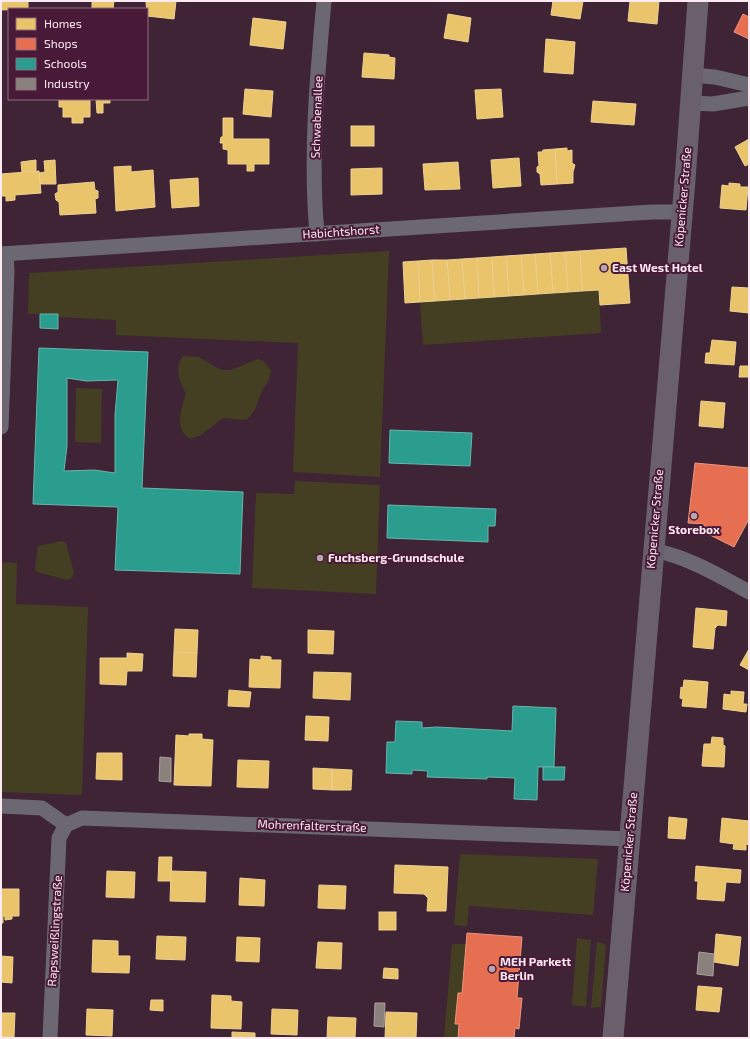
<svg xmlns="http://www.w3.org/2000/svg" width="750" height="1039" viewBox="0 0 750 1039" font-family="'Exo 2',sans-serif">
	<style>
		.green { fill: #443f22 }
		.homes { fill: #e9c46a; stroke: #efcf93 }
		.shops { fill: #e76f51; stroke: #ed9481 }
		.schools { fill: #2a9d8f; stroke: #69b4ad; fill-rule: evenodd }
		.industry { fill: #8a817c; stroke: #aca09f }
		.lines { fill: none; stroke-linecap: round; stroke-linejoin: round }
		.minor { stroke: #6c6872; stroke-width: 15 }
		.secondary { stroke: #69606b; stroke-width: 21 }
		.poi-dot { fill: #baa4b0; stroke: #491a37; stroke-width: 1.5 }
		.labels { text-anchor: middle; stroke-width: 4; stroke-linejoin: round; paint-order: stroke }
		.street-label { font-size: 12px; fill: #fce9f2; stroke: #491a37 }
		.poi-label { font-size: 12px; font-weight: bold; fill: #fce9f2; stroke: #491a37; text-anchor: start }
	</style>
	<rect width="100%" height="100%" fill="#3e2434"/>
	<g class="green">
		<polygon points="389,251 380,477 293,472 298,343 116,335 116,320 58,317 58,314 28,314 29,273"/>
		<polygon points="599,290 601,333 423,345 420,302"/>
		<path d="M183 356 199 357 221 370H231L258 359 263 361 271 370C270 384 266 382 261 393 257 404 256 412 246 420L223 418 201 435 190 439C173 428 182 409 186 393 179 381 174 368 183 356Z"/>
		<polygon points="76,388 102,389 101,443 75,442"/>
		<polygon points="295,481 380,485 376,594 252,588 256,493 294,494"/>
		<polygon points="62,541 66,543 74,573 72,578 67,580 37,572 35,569 38,546"/>
		<polygon points="1,562 17,563 16,604 88,607 82,795 1,792"/>
		<polygon points="460,854 598,859 593,915 469,906 467,926 454,925"/>
		<polygon points="577,938 591,940 586,1007 572,1005"/>
		<polygon points="597,941 606,945 601,1007 591,1008"/>
		<polygon points="452,944 466,944 462,993 458,993 455,1024 459,1024 458,1038 444,1038"/>
	</g>
	<g class="homes">
		<polygon points="1,1 28,1 28,9 1,10"/>
		<polygon points="92,1 114,1 113,9 92,9"/>
		<polygon points="146,1 176,1 174,19 147,16"/>
		<polygon points="553,1 583,1 580,19 551,15"/>
		<polygon points="630,1 659,1 657,24 628,21"/>
		<polygon points="448,14 471,18 468,42 444,38"/>
		<polygon points="253,18 286,22 283,49 250,45"/>
		<polygon points="546,39 575,42 573,74 544,72"/>
		<polygon points="364,53 389,55 389,57 395,58 394,79 362,77"/>
		<polygon points="245,89 273,91 271,117 243,114"/>
		<polygon points="501,89 503,117 477,119 475,90"/>
		<polygon points="59,99 90,99 90,117 83,117 83,123 72,123 72,117 63,117 63,107 59,107"/>
		<polygon points="96,99 110,99 110,103 103,103 103,113 97,113"/>
		<polygon points="593,101 636,104 634,125 591,122"/>
		<polygon points="223,118 233,118 233,139 269,139 269,164 254,164 254,171 247,171 247,164 228,164 228,150 223,149 223,143 220,143 221,137 223,137"/>
		<rect x="351" y="126" width="23" height="20"/>
		<polygon points="749,139 749,164 745,166 735,147"/>
		<polygon points="567,148 567,151 572,150 572,163 575,165 573,172 573,183 557,184 555,149"/>
		<polygon points="555,149 557,184 541,185 540,174 537,172 537,167 539,166 538,152 542,152 543,150"/>
		<polygon points="519,158 521,186 493,188 491,160"/>
		<polygon points="36,160 36,172 22,173 21,162"/>
		<polygon points="55,160 56,184 40,184 39,173 45,172 44,161"/>
		<polygon points="458,162 460,189 425,190 423,164"/>
		<polygon points="131,166 131,172 153,170 155,207 116,211 114,167"/>
		<polygon points="382,168 382,194 351,195 351,169"/>
		<polygon points="39,171 41,193 15,195 15,200 6,201 6,196 1,196 1,174"/>
		<polygon points="198,178 199,206 172,208 170,180"/>
		<polygon points="94,182 95,190 98,191 98,198 95,199 96,213 60,215 59,202 56,200 55,194 58,192 58,185"/>
		<polygon points="729,183 740,184 740,187 748,187 746,210 720,208 722,185 729,186"/>
		<polygon points="626,248 630,303 600,305 599,290 582,291 580,251"/>
		<polygon points="580,251 582,291 568,292 565,252"/>
		<polygon points="565,252 568,292 553,293 550,253"/>
		<polygon points="550,253 553,293 538,294 535,254"/>
		<polygon points="535,254 538,294 524,295 521,255"/>
		<polygon points="521,255 524,295 509,296 506,256"/>
		<polygon points="506,256 509,296 494,297 492,257"/>
		<polygon points="492,257 494,297 479,298 477,258"/>
		<polygon points="477,258 479,298 465,299 462,259"/>
		<polygon points="462,259 465,299 450,300 447,260"/>
		<polygon points="432,260 435,301 420,302 418,261"/>
		<polygon points="432,260 447,260 450,300 435,301"/>
		<polygon points="418,261 420,302 405,303 403,262"/>
		<polygon points="732,287 749,288 749,313 730,311"/>
		<polygon points="712,340 736,342 734,365 705,363 706,353 710,353"/>
		<polygon points="740,366 749,366 749,377 739,377"/>
		<polygon points="701,401 725,403 723,428 699,426"/>
		<polygon points="696,608 727,611 726,626 718,625 715,628 713,649 693,647"/>
		<polygon points="175,629 198,630 197,653 174,652"/>
		<polygon points="308,630 334,631 333,654 308,653"/>
		<polygon points="749,649 749,670 740,665"/>
		<polygon points="174,652 197,653 196,677 173,676"/>
		<polygon points="127,653 143,654 142,671 127,671 126,685 100,684 100,658 127,658"/>
		<polygon points="261,656 271,657 271,660 281,660 280,688 249,687 250,659 261,660"/>
		<polygon points="314,672 351,673 350,700 313,698"/>
		<polygon points="684,680 708,682 706,708 682,706 683,699 680,698 681,687 683,688"/>
		<polygon points="229,690 251,692 249,707 228,706"/>
		<polygon points="731,691 744,692 743,704 747,704 746,712 723,709 724,694 731,695"/>
		<polygon points="306,716 329,717 328,741 305,740"/>
		<polygon points="189,734 202,734 202,739 213,740 211,786 174,785 176,735 189,736"/>
		<polygon points="712,737 723,738 723,745 725,746 724,767 702,766 704,744 711,744"/>
		<polygon points="97,753 122,753 122,780 96,779"/>
		<polygon points="238,760 269,761 268,788 237,787"/>
		<polygon points="313,768 332,769 332,790 313,789"/>
		<polygon points="332,769 352,770 351,790 332,790"/>
		<polygon points="669,817 687,819 685,839 668,838"/>
		<polygon points="722,818 749,821 749,845 746,844 746,850 733,849 734,844 720,842"/>
		<polygon points="159,857 172,857 171,881 158,881"/>
		<polygon points="395,865 448,867 446,911 427,911 428,898 424,894 394,893"/>
		<polygon points="696,866 741,870 740,883 726,882 724,901 697,899 698,881 695,881"/>
		<polygon points="107,871 135,872 134,898 106,897"/>
		<polygon points="171,871 206,872 205,902 170,901"/>
		<polygon points="240,878 265,880 264,906 239,905"/>
		<polygon points="319,885 346,886 345,909 318,908"/>
		<polygon points="1,889 19,889 19,916 12,916 12,919 5,920 5,916 3,916 3,923 1,923"/>
		<rect x="379" y="912" width="17" height="18"/>
		<polygon points="716,934 741,937 738,966 714,962"/>
		<polygon points="157,936 186,937 185,960 156,959"/>
		<polygon points="237,937 260,938 259,962 236,961"/>
		<polygon points="93,940 118,941 118,956 130,956 129,973 92,972"/>
		<polygon points="318,942 342,943 341,969 316,968"/>
		<polygon points="1,956 13,957 12,983 1,982"/>
		<polygon points="384,968 398,969 398,979 383,978"/>
		<polygon points="698,986 722,988 719,1012 696,1010"/>
		<polygon points="212,995 231,996 231,1001 242,1002 241,1029 211,1028"/>
		<polygon points="151,1000 163,1000 163,1011 150,1010"/>
		<polygon points="87,1009 113,1010 112,1036 86,1035"/>
		<polygon points="272,1009 298,1010 297,1035 271,1034"/>
		<polygon points="386,1012 417,1013 416,1038 385,1038"/>
		<polygon points="1,1013 15,1013 14,1037 1,1037"/>
		<polygon points="328,1017 356,1018 355,1038 327,1038"/>
		<polygon points="232,1032 255,1033 255,1038 232,1038"/>
	</g>
	<g class="shops">
		<polygon points="743,14 749,17 749,39 734,32"/>
		<polygon points="695,463 749,468 749,519 734,547 704,532 704,524 688,523"/>
		<polygon points="467,933 522,937 517,998 522,998 519,1029 515,1028 514,1038 458,1038 459,1024 455,1024 458,993 462,993"/>
	</g>
	<g class="schools">
		<polygon points="40,314 58,314 58,329 40,328"/>
		<path d="M39 348 148 352 142 488 243 492 240 574 115 570 118 507 33 504ZM67 378 86 381 118 380 115 415V473L94 470 64 471 67 446Z"/>
		<polygon points="390,430 472,433 470,466 389,463"/>
		<polygon points="388,505 496,509 495,526 488,526 488,542 387,538"/>
		<polygon points="513,706 556,708 554,767 538,767 537,800 514,799 515,778 487,777 487,779 427,777 428,771 412,770 412,774 386,773 387,742 395,742 396,721 422,722 422,728 437,727 512,731"/>
		<polygon points="543,767 565,767 564,780 543,780"/>
	</g>
	<g class="industry">
		<polygon points="160,757 171,758 171,782 159,781"/>
		<polygon points="699,952 714,954 713,976 697,974"/>
		<polygon points="375,1003 385,1003 384,1027 374,1026"/>
	</g>
	<g class="lines">
		<g class="minor">
			<polyline points="692,75 715,77 749,85"/>
			<polyline points="690,103 713,104 749,98"/>
			<path d="M317 234C310 157 317 78 324 1"/>
			<polyline points="1,254 652,212 681,212"/>
			<polyline points="1,427 7,271 6,254"/>
			<path d="M653 550C688 557 718 575 749 592"/>
			<polyline points="1,806 42,808 66,825"/>
			<polyline points="66,825 82,818 629,839"/>
			<polyline points="50,1038 59,838 66,825"/>
		</g>
		<polyline class="secondary" points="613,1038 685,180 698,1"/>
	</g>
	<g class="poi-dot">
		<circle cx="604" cy="268" r="4"/>
		<circle cx="694" cy="516" r="4"/>
		<circle cx="320" cy="558" r="4"/>
		<circle cx="492" cy="969" r="4"/>
	</g>
	<g class="labels">
		<g class="street-label">
			<text transform="translate(317 117) rotate(-88)" y="4">Schwabenallee</text>
			<text transform="translate(683 197) rotate(-85)" y="4">Köpenicker Straße</text>
			<text transform="translate(341 232) rotate(-4)" y="4">Habichtshorst</text>
			<text transform="translate(655 519) rotate(-85)" y="4">Köpenicker Straße</text>
			<text transform="translate(312 826) rotate(2)" y="4">Mohrenfalterstraße</text>
			<text transform="translate(629 842) rotate(-85)" y="4">Köpenicker Straße</text>
			<text transform="translate(55 931) rotate(-87)" y="4">Rapsweißlingstraße</text>
		</g>
		<g class="poi-label">
			<text x="612" y="272">East West Hotel</text>
			<text x="694" y="534" text-anchor="middle">Storebox</text>
			<text x="328" y="562">Fuchsberg-Grundschule</text>
			<text x="500" y="966">MEH Parkett<tspan x="500" dy="14">Berlin</tspan></text>
		</g>
	</g>
	<rect width="750" height="1039" fill="none" stroke="#fce9f2" stroke-width="4"/>
	<rect x="8" y="8" width="140" height="92" fill="#491a37" stroke="#916d82"/>
	<rect x="16" y="18" width="20" height="12" fill="#e9c46a" stroke="#916d82"/>
	<text x="44" y="28" font-size="12" fill="#fce9f2">Homes</text>
	<rect x="16" y="38" width="20" height="12" fill="#e76f51" stroke="#916d82"/>
	<text x="44" y="48" font-size="12" fill="#fce9f2">Shops</text>
	<rect x="16" y="58" width="20" height="12" fill="#2a9d8f" stroke="#916d82"/>
	<text x="44" y="68" font-size="12" fill="#fce9f2">Schools</text>
	<rect x="16" y="78" width="20" height="12" fill="#8a817c" stroke="#916d82"/>
	<text x="44" y="88" font-size="12" fill="#fce9f2">Industry</text>
</svg>
